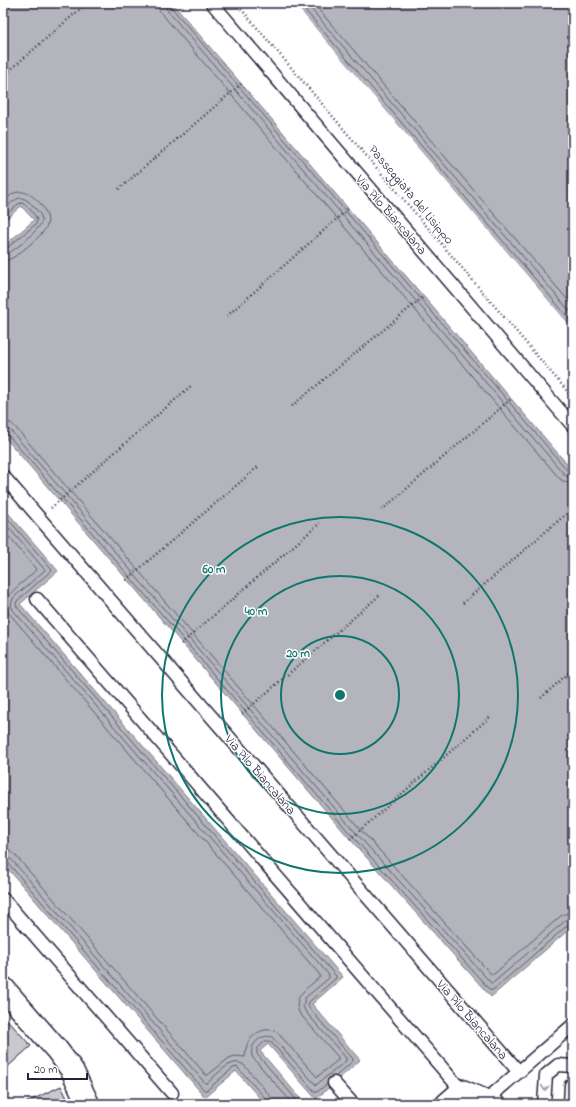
<svg xmlns="http://www.w3.org/2000/svg" width="576" height="1107" viewBox="0 0 576 1107" font-family="'Indie Flower',sans-serif">
	<style>
		.water { fill: #b4b4bc; stroke: #7a7a88 }
		.pier { fill: #fff }
		.lines { fill: none; stroke-linecap: round; stroke-linejoin: round }
		.shore { stroke: #5c5c6f; stroke-width: 1 }
		.building { fill: #c8c8cf; stroke: #22223b }
		.lane-casing { stroke: #22223b; stroke-width: 15 }
		.street-casing { stroke: #22223b; stroke-width: 25 }
		.path { stroke: #22223b; stroke-width: 2.5; stroke-dasharray: 1 3; stroke-linecap: butt }
		.lane { stroke: #fff; stroke-width: 12 }
		.street { stroke: #fff; stroke-width: 22 }
		.oneway { stroke: #9c9ca7 }
		.ring { fill: none; stroke: #0f766e; stroke-width: 2 }
		.labels { text-anchor: middle; stroke-width: 3; stroke-linejoin: round; paint-order: stroke }
		.street-label { font-size: 13px; fill: #22223b; stroke: #fff }
		.centre { fill: #0f766e; stroke: #fff; stroke-width: 2 }
		.ring-label { font-size: 12px; text-anchor: middle; font-weight: bold; fill: #0f766e; stroke: #fff; stroke-width: 3; stroke-linejoin: round; paint-order: stroke }
	</style>
	<rect width="100%" height="100%" fill="#fff"/>
	<filter id="ink" filterUnits="userSpaceOnUse"><feTurbulence type="fractalNoise" baseFrequency=".025" numOctaves="2"/><feDisplacementMap in="SourceGraphic" scale="8" xChannelSelector="R" yChannelSelector="G"/><feConvolveMatrix kernelMatrix="1 2 1 2 8 2 1 2 1" color-interpolation-filters="sRGB"/></filter>
	<g filter="url(#ink)">
		<g class="water">
			<polygon points="3,3 172,3 573,471 573,926 491,997 350,839 3,435 3,247 34,220 21,206 3,222"/>
			<polygon points="294,3 573,3 573,329"/>
			<polygon points="3,507 58,571 20,604 343,977 312,1004 360,1060 316,1099 268,1044 260,1051 305,1104 265,1104 236,1071 205,1097 3,863"/>
		</g>
		<polygon class="pier" points="292,3 294,3 573,329 573,331"/>
		<g class="lines">
			<g class="shore">
				<polyline points="158,3 159,10 162,14 560,479 565,482 573,484"/>
				<polyline points="164,3 167,10 564,474 568,477 573,478"/>
				<polyline points="169,3 171,7 568,471 573,473"/>
				<polyline points="299,3 573,323"/>
				<polyline points="306,3 573,315"/>
				<polyline points="313,3 573,306"/>
				<path d="M3 203C7 198 12 193 18 192 31 189 52 212 47 225 45 234 22 251 14 257L8 260 3 261"/>
				<path d="M3 211C16 199 20 191 34 207 38 211 41 214 42 220 41 229 12 254 3 255"/>
				<path d="M3 218 18 204 22 203C27 205 35 214 37 220L36 224 7 248 3 250"/>
				<polyline points="3,422 11,423 16,428 361,830 491,974 494,974 562,915 568,913 573,912"/>
				<polyline points="3,428 8,429 12,432 357,834 491,983 493,983 566,920 573,918"/>
				<polyline points="3,433 8,435 353,837 490,990 493,990 569,924 573,923"/>
				<polyline points="3,513 52,570 17,601 16,604 17,607 336,976 336,978 310,1001 308,1004 309,1008 353,1059 353,1061 336,1076"/>
				<path d="M3 521 45 570 13 598 11 605 13 610 329 975V978L305 998 303 1006 305 1011 346 1058V1061L316 1085 272 1037C261 1033 247 1046 253 1058L293 1104"/>
				<path d="M3 530 36 569C27 583 0 592 8 612L320 975V977C309 987 290 997 300 1014L338 1057V1060L317 1077 278 1033C267 1025 252 1033 247 1045 245 1049 246 1053 245 1057L235 1056 229 1058 208 1075H206L16 856 11 851 3 850"/>
				<path d="M3 856 8 857 12 860 205 1083H207C216 1076 231 1056 244 1065L271 1097 273 1104"/>
				<polyline points="3,861 8,863 204,1090 207,1090 233,1068 237,1067 267,1100 268,1104"/>
				<polyline points="300,1104 257,1054 257,1049 265,1041 268,1041 271,1042 315,1092 317,1092 327,1084"/>
			</g>
		</g>
		<g class="building">
			<polygon points="3,1015 31,1046 3,1071"/>
			<polygon points="61,1086 70,1104 23,1104"/>
		</g>
		<g class="lines">
			<defs>
				<g id="lane">
					<polyline points="212,3 573,426"/>
					<polyline points="3,476 519,1072"/>
					<polyline points="37,599 462,1091"/>
					<polyline points="3,899 172,1093"/>
					<polyline points="334,1083 353,1104"/>
					<polyline points="485,1101 573,1025"/>
					<polyline points="544,1104 546,1075 558,1065 573,1066"/>
					<polyline points="570,1104 571,1085 573,1083"/>
				</g>
				<g id="street">
					<polyline points="3,988 57,1050 72,1070 88,1104"/>
					<polyline points="447,1104 462,1091 493,1104"/>
				</g>
			</defs>
			<use href="#lane" class="lane-casing"/>
			<use href="#street" class="street-casing"/>
			<g class="path">
				<polyline points="236,3 573,398"/>
				<polyline points="3,76 87,3"/>
				<polyline points="119,189 241,84"/>
				<polyline points="227,316 348,209"/>
				<polyline points="292,406 423,297"/>
				<polyline points="51,508 192,385"/>
				<polyline points="382,510 511,399"/>
				<polyline points="126,580 259,466"/>
				<polyline points="463,603 573,508"/>
				<polyline points="181,644 320,523"/>
				<polyline points="541,698 573,669"/>
				<polyline points="242,714 381,594"/>
				<polyline points="350,839 490,717"/>
			</g>
			<use href="#lane" class="lane"/>
			<use href="#street" class="street"/>
		</g>
		<defs><path id="oneway-chevron" d="M-2-3.5L2.5 0L-2 3.5" fill="none" stroke-width="1.6" stroke-linecap="round" stroke-linejoin="round"/></defs>
		<use class="oneway" href="#oneway-chevron" transform="translate(545 1088) rotate(95)"/>
	</g>
	<g class="ring">
		<circle cx="340" cy="695" r="59"/>
		<circle cx="340" cy="695" r="119"/>
		<circle cx="340" cy="695" r="178"/>
	</g>
	<g class="labels">
		<g class="street-label">
			<text transform="translate(412 194) rotate(50)" y="5">Passeggiata del Lisippo</text>
			<text transform="translate(392 214) rotate(49)" y="5">Via Pilo Biancalana</text>
			<text transform="translate(261 774) rotate(49)" y="5">Via Pilo Biancalana</text>
			<text transform="translate(473 1019) rotate(49)" y="5">Via Pilo Biancalana</text>
		</g>
	</g>
	<circle cx="340" cy="695" r="6" class="centre"/>
	<g class="ring-label">
		<text x="214" y="573">60 m</text>
		<text x="256" y="615">40 m</text>
		<text x="298" y="657">20 m</text>
	</g>
	<rect width="576" height="1107" fill="none" stroke="#fff" stroke-width="16"/>
	<rect x="8" y="8" width="560" height="1091" fill="none" stroke="#22223b" stroke-width="1.5" filter="url(#ink)"/>
	<path d="M28 1073v6h59v-6" fill="none" stroke="#22223b" stroke-width="2"/>
	<text x="34" y="1073" font-size="12" fill="#22223b" stroke="#ffffff" stroke-width="3" paint-order="stroke">20 m</text>
</svg>
